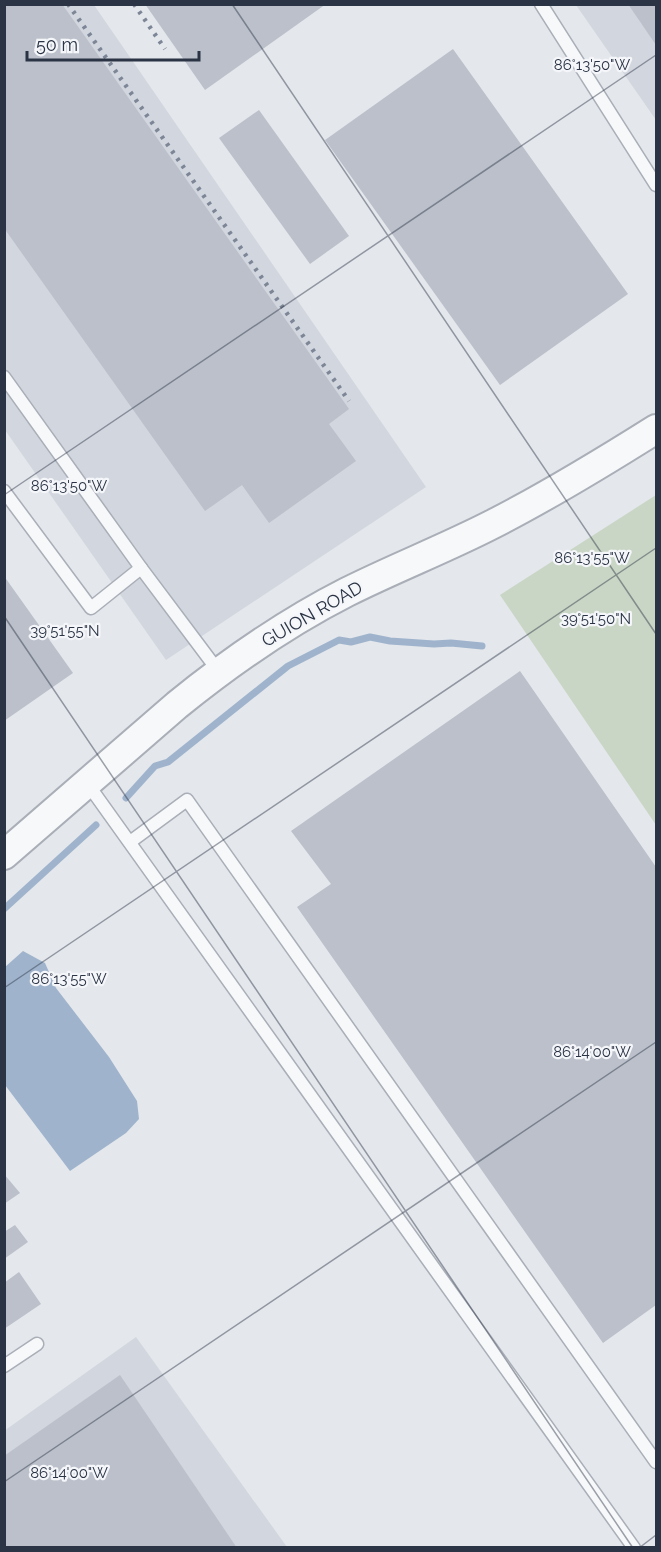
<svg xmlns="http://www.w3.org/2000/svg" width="661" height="1552" viewBox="0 0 661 1552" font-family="Raleway,sans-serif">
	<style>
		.built { fill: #d2d6de }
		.green { fill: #c9d6c5 }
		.water { fill: #9fb4cc }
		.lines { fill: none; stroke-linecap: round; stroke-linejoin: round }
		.stream { stroke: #9fb4cc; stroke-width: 7 }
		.building { fill: #bbc0ca }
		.service-casing { stroke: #a9aeb7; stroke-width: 15 }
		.tertiary-casing { stroke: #a9aeb7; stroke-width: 32 }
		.service { stroke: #f7f8fa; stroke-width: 12 }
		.tertiary { stroke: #f7f8fa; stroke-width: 28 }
		.rail { stroke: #7d8696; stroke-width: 4.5; stroke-dasharray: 3 6; stroke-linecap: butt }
		.ticks { fill: none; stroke: #2b3445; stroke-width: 1.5; stroke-opacity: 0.45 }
		.labels { text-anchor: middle; stroke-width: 4.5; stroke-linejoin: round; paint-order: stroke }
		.street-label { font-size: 18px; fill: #2b3445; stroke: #f4f6f9 }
		.ticks-label { font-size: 15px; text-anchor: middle; fill: #2b3445; stroke: #f4f6f9; stroke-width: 4.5; stroke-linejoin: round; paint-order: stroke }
	</style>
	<rect width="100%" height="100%" fill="#e4e7ec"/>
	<g class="built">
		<polygon points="4,5 94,5 426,487 166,660 5,430"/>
		<polygon points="576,5 656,5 656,120"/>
		<polygon points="136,1337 287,1547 5,1547 4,1431"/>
	</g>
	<polygon class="green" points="656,495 656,825 500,595"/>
	<polygon class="water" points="23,951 45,963 56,988 109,1057 137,1101 139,1119 126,1133 70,1171 5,1085 5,967"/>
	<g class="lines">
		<g class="stream">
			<polyline points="126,798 155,766 168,762 288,666 339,640 351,642 370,637 390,641 434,644 451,643 482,646"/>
			<polyline points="4,909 96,825"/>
		</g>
	</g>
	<g class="building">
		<polygon points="4,4 62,4 349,409 329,424 356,461 269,523 242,485 205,511 4,228"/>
		<polygon points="145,4 326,4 205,90"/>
		<polygon points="628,4 656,4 656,45"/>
		<polygon points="453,49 628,294 500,385 325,140"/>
		<polygon points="259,110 349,236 310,264 219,138"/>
		<polygon points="4,576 73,673 4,721"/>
		<polygon points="520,671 656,867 656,1305 603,1343 297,907 331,884 291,831"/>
		<polygon points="4,1174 20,1193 4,1204"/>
		<polygon points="15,1225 28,1242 4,1259 4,1232"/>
		<polygon points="19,1272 41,1304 4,1329 4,1283"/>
		<polygon points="120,1375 237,1548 4,1548 4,1456"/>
	</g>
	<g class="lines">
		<defs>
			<g id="service">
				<polyline points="541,4 656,185"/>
				<polyline points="4,377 141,568 219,672"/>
				<polyline points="4,491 91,608 141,568"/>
				<polyline points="87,783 634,1548"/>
				<polyline points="130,842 187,800 656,1462"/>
				<polyline points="4,1366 37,1344"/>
			</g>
			<path id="tertiary" d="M4 855 177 705C230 662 286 623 347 592 395 568 444 549 491 525 548 496 602 463 656 429"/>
		</defs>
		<use href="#service" class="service-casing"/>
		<use href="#tertiary" class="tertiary-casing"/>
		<use href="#service" class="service"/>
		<use href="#tertiary" class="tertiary"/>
		<g class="rail">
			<polyline points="68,4 349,401"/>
			<polyline points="134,4 165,49"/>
		</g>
	</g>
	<path class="ticks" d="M232 4 656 634M4 495 656 55M4 616 633 1548M4 988 656 548M4 1482 656 1042M639 1548 656 1535"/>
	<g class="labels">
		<g class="street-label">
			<text transform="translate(312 614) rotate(-30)" y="6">GUION ROAD</text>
		</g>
	</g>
	<g class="ticks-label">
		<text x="592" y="70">86°13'50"W</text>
		<text x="69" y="491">86°13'50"W</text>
		<text x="592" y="563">86°13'55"W</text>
		<text x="596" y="624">39°51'50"N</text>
		<text x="65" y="636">39°51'55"N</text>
		<text x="69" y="984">86°13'55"W</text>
		<text x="592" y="1057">86°14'00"W</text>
		<text x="69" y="1478">86°14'00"W</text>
	</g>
	<rect width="661" height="1552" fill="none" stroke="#2b3445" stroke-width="12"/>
	<path d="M27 51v9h172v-9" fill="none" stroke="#2b3445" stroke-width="3"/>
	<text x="36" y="51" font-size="18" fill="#2b3445" stroke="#f4f6f9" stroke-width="4.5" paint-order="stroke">50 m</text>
</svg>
